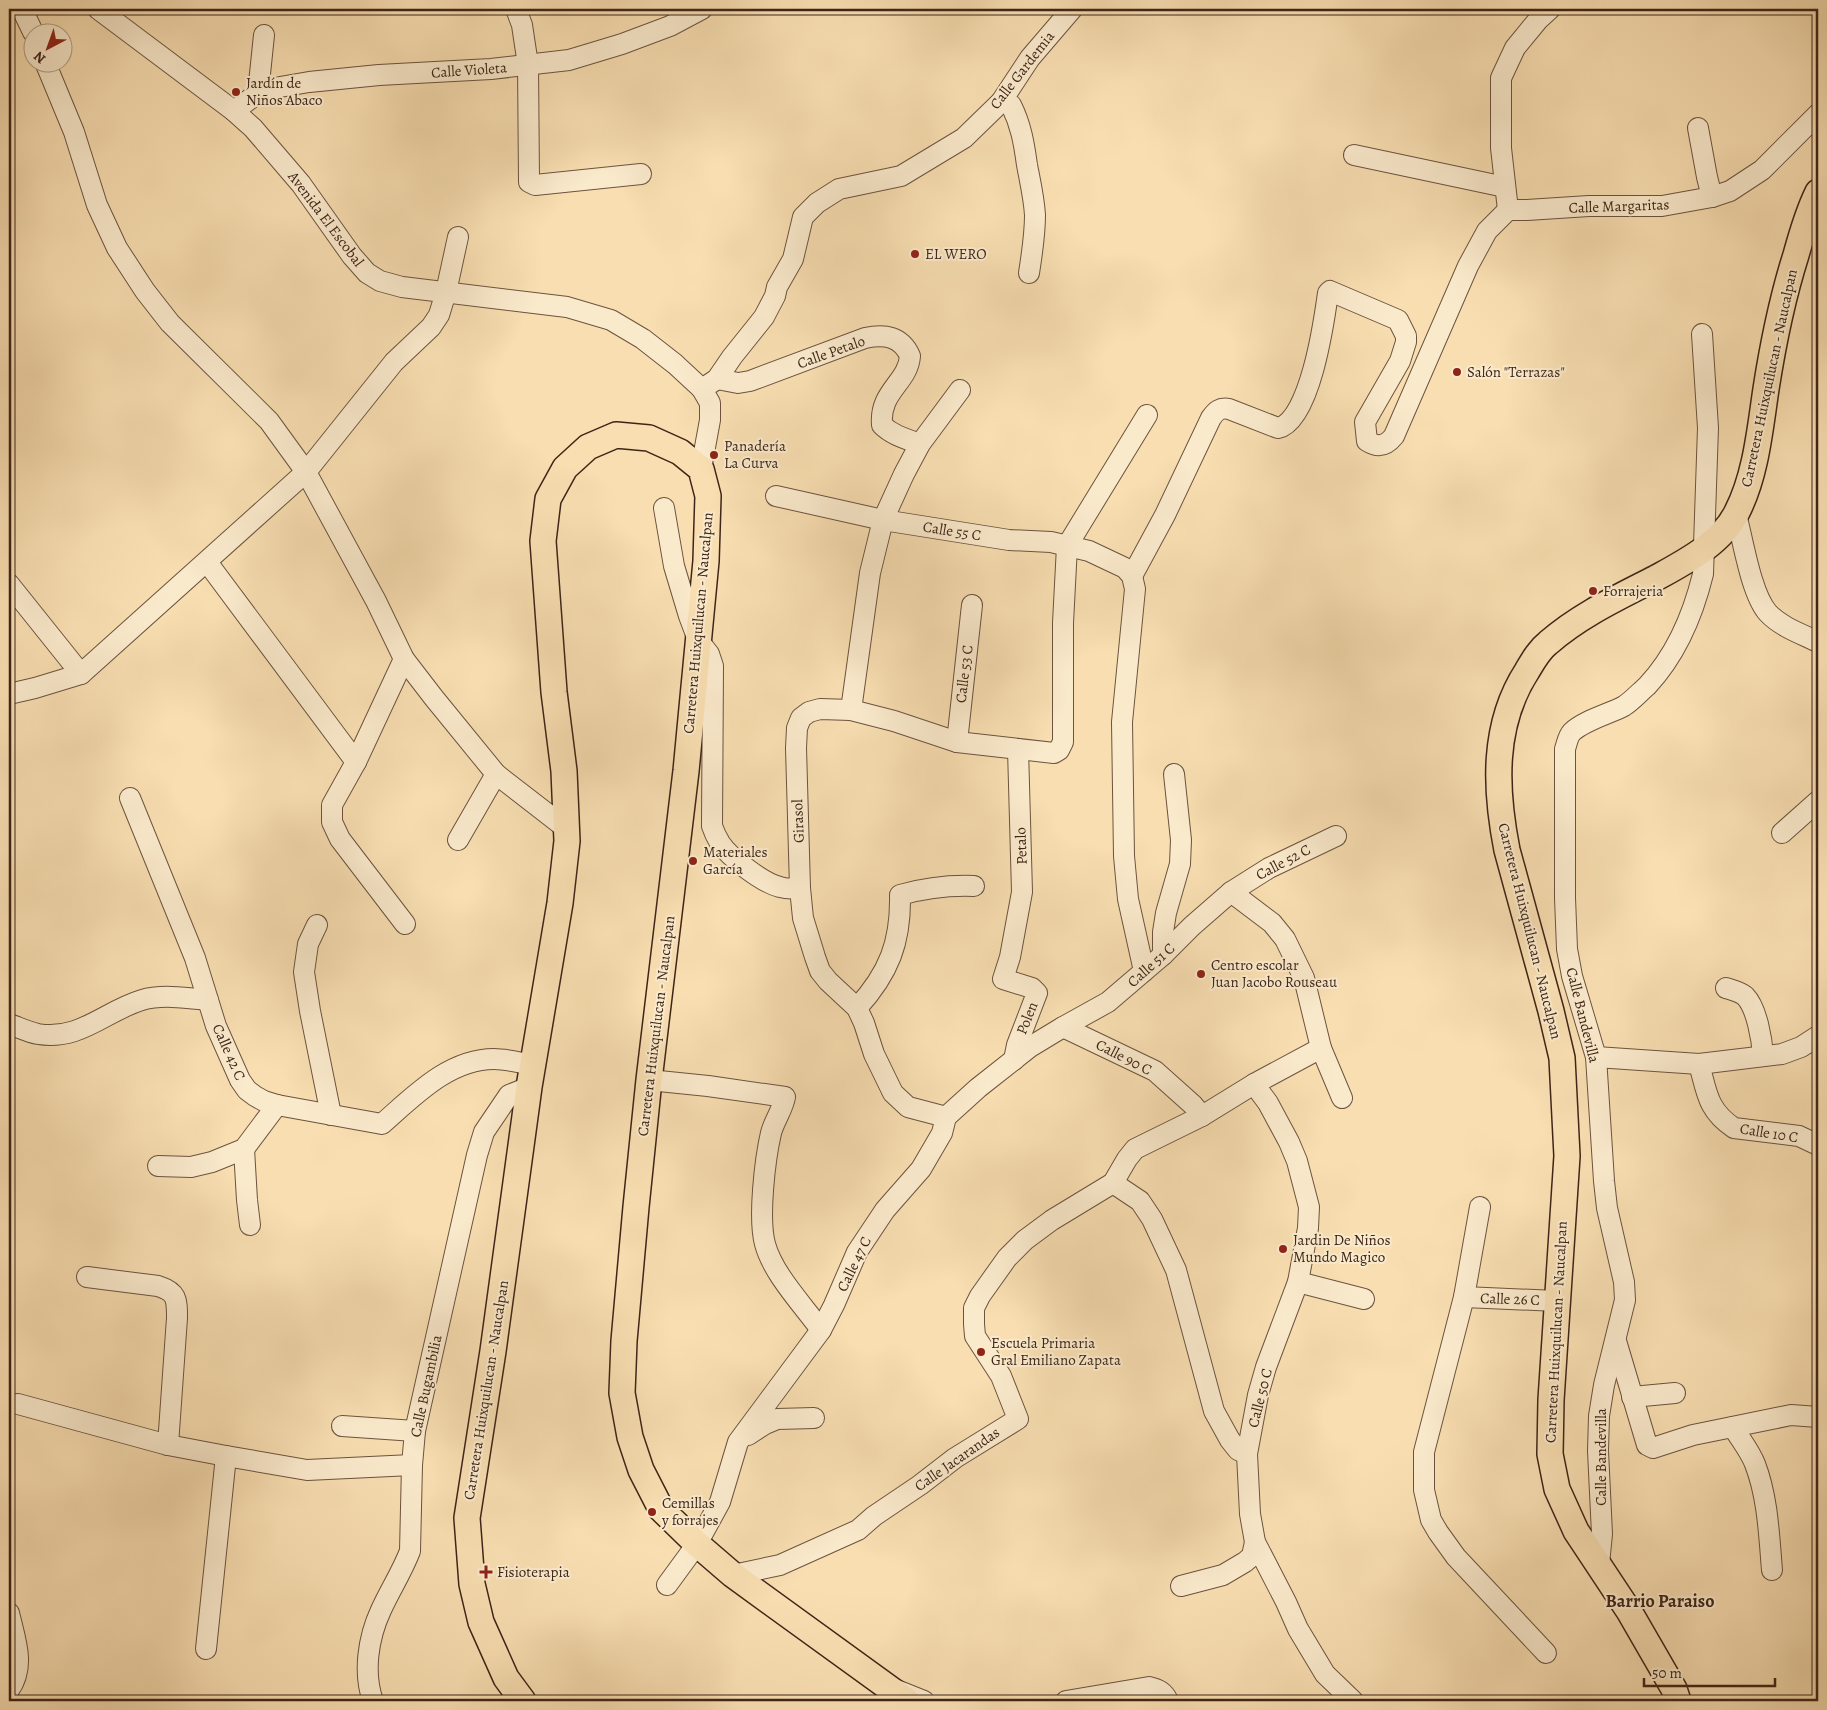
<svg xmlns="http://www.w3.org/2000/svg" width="1827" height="1710" viewBox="0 0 1827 1710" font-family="Alegreya,serif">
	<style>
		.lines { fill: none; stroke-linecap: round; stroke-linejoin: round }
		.minor-casing { stroke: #6c533f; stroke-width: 22 }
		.major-casing { stroke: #3e2519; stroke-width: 28 }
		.minor { stroke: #faeacc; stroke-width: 20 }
		.major { stroke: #f8deb1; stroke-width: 25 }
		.poi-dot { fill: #8f2418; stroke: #faeacc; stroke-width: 2 }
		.labels { text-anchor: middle; stroke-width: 4; stroke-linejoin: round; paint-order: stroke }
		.street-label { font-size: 15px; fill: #3e2519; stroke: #faeacc }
		.poi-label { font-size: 15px; fill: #3e2519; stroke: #faeacc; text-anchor: start }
		.quarter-label { font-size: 18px; font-weight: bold; fill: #3e2519; stroke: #faeacc }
	</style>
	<rect width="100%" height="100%" fill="#f8deb1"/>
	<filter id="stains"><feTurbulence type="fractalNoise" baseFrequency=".004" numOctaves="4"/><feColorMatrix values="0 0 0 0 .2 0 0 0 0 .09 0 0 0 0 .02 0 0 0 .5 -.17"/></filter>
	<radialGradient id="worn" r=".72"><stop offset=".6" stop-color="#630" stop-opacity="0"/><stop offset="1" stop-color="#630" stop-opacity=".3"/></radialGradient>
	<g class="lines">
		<defs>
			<g id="minor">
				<polyline points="22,9 33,32"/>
				<polyline points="98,9 234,111 253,128 301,184 352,256 367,273 380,281 402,287 567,307 611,320 643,339 675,364 702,389"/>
				<polyline points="516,9 522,25 528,65 529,182 535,185 641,174"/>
				<polyline points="45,62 74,132 97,205 117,248 145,291 170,323 269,421 306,472 376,601 404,659 434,698 496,774 567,829"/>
				<polyline points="258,93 264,35"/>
				<path d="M1001 102 1011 105C1021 125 1024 143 1027 165 1030 181 1034 198 1035 215 1035 234 1032 254 1029 273"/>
				<polyline points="234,111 258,93 280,87 309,82 379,75 491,69 569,60 622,44 670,26 702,9"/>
				<polyline points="1698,128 1707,177 1712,197"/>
				<polyline points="1354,155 1505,187"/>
				<polyline points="1508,210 1501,148 1501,78 1515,48 1538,20 1550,9"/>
				<path d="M717 379 738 383 750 381 865 338C885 334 901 336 910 356 908 383 879 391 882 425 892 435 906 439 920 444"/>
				<polyline points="701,469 710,420 710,403 702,389 717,379 732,357 764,317 775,296 777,287 793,259 803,217 817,203 839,189 901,176 964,138 1001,102 1030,58 1072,9"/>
				<polyline points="776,496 883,520 1009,540 1051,542 1089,551 1125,568 1132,576 1135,589 1122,722 1124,856 1128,899 1144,971"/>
				<path d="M664 508 674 566 689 616 698 640 709 654 713 666 712 826C714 832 717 838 720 843 730 858 763 883 780 887 787 889 793 889 800 888"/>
				<path d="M1736 514C1743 540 1751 594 1768 613 1781 627 1802 634 1818 642"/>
				<polyline points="207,562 356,762 404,659"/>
				<path d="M1132 576 1165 515 1211 418C1216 411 1220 407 1229 409L1278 428C1310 421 1324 322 1328 293L1330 291 1398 320 1406 336V342L1400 361 1365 422 1367 441C1378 448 1386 446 1394 436L1468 266 1487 231 1508 210H1527L1589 206H1662L1712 197 1730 191 1762 170 1818 114"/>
				<polyline points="9,584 81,674"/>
				<polyline points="9,694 35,688 81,674 306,472 394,362 431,327 439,315 446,292 458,237"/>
				<polyline points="851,710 870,573 883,520 904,474 920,444 960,390"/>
				<polyline points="957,742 972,605"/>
				<polyline points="356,762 332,805 332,822 340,839 405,924"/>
				<path d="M130 798 195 958 216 1026 240 1080 247 1090 255 1096 264 1101 277 1105 382 1124C414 1096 449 1059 494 1059 507 1059 520 1063 533 1065"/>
				<polyline points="1782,833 1818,801"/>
				<polyline points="458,840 496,774"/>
				<polyline points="1231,892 1272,923 1285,939 1304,978 1321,1048"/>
				<polyline points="317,925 308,944 304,972 310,1011 331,1115"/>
				<polyline points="1163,955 1163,932 1166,913 1180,864 1181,840 1174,774"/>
				<path d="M1726 988C1732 990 1740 992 1745 996 1757 1008 1762 1040 1763 1056"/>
				<path d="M857 1008C889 973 901 942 900 895 925 888 948 885 974 886"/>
				<path d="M9 1024C18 1027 28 1032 38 1034 80 1041 105 1011 142 1000 161 994 189 998 208 1000"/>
				<polyline points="1063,1027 1155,1071 1193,1105 1202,1116"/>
				<polyline points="1596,1057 1699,1064 1782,1054 1801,1047 1818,1036"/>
				<polyline points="1014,1060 1017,1045 1037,993 1032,988 1003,979 1010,957 1022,892 1018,749"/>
				<path d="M1699 1064C1707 1092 1707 1110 1734 1128L1799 1136 1818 1145"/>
				<path d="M649 1080 708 1086 785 1097C783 1109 774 1121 771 1133 765 1159 758 1218 765 1244 773 1274 803 1305 821 1330"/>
				<polyline points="1254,1084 1268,1103 1289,1142 1297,1161 1309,1207 1308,1228 1298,1282 1266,1367 1258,1395 1247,1454 1250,1514 1255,1542 1286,1602 1298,1629 1325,1674 1353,1701"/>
				<polyline points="946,1117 908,1107 893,1093 874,1054 864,1023 857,1008 828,981 820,971 815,957 803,918 800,888 796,748 797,728 801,718 809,712 820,709 851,710 894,721 957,742 1054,753 1059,750 1063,742 1063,623 1067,546 1147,415"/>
				<polyline points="244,1149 247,1200 250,1225"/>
				<polyline points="158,1166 191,1167 212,1162 244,1149 277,1105"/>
				<polyline points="1113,1183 1140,1201 1152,1219 1176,1270 1214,1411 1230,1440 1238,1450 1247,1454"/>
				<polyline points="1480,1207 1464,1297 1424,1452 1424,1490 1431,1520 1438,1532 1456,1557 1546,1653"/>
				<path d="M87 1277 158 1286C177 1292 177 1299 177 1318L168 1445"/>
				<polyline points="1298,1282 1364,1299"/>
				<polyline points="1464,1297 1557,1301"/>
				<polyline points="1616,1341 1647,1445 1653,1448 1693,1435 1791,1415 1818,1417"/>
				<polyline points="1632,1397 1675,1393"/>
				<polyline points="18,1404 168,1445 226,1456 307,1470 412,1465"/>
				<polyline points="342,1426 415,1431"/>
				<path d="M1733 1427C1740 1439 1750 1451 1755 1464 1768 1498 1769 1535 1772 1570"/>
				<polyline points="748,1435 765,1424 777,1419 814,1418"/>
				<path d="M1599 1564 1602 1534 1598 1451 1599 1416 1604 1385 1625 1300 1624 1282 1607 1208 1604 1181 1596 1057 1572 976 1567 949 1565 898V749C1567 743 1568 736 1572 732 1585 720 1609 714 1624 706 1632 701 1640 692 1647 686 1677 654 1693 615 1703 574L1708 428 1702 334"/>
				<polyline points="733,1575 780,1565 858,1530 874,1516 920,1485 955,1458 1018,1419 1001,1376 975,1336 974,1324 974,1308 980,1296 1007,1258 1025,1240 1052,1220 1113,1183 1127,1159 1135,1149 1202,1116 1254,1084 1321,1048 1342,1098"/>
				<polyline points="667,1585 697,1544 720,1502 738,1442 821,1330 834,1305 857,1252 885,1210 921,1169 942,1133 946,1117 978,1088 1030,1047 1063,1027 1108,1002 1163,955 1192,926 1231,892 1269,868 1336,836"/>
				<polyline points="1181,1586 1223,1575 1245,1562 1252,1556 1255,1542"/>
				<path d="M9 1613C15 1639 26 1666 9 1690"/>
				<polyline points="206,1649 226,1456"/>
				<polyline points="894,1689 924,1701"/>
				<path d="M373 1701C363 1673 368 1638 381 1610 390 1590 402 1572 410 1551L412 1465 415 1431 477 1155 484 1132 509 1095 529 1087"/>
				<path d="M1066 1701 1149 1687C1158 1689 1164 1692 1168 1701"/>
			</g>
			<g id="major">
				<polyline points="523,1701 506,1678 481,1622 472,1584 467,1518 493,1351 529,1087 560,903 567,841 564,771 554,692 543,541 548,499 565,468 588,447 616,435 649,438 680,452 701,469 708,496 706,561 686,771 649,1080 636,1207 624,1341 622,1393 630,1437 641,1470 661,1509 697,1544 733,1575 907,1701"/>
				<path d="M1678 1701 1674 1689 1629 1611 1576 1531 1557 1489 1550 1454 1551 1400 1567 1156 1562 1058 1551 1011 1507 850C1495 789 1492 725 1527 671 1533 661 1539 650 1548 643 1580 615 1619 597 1656 578 1685 562 1722 543 1737 512 1756 475 1760 429 1766 389 1773 344 1782 299 1796 255 1802 233 1808 212 1818 192"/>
			</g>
		</defs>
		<use href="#minor" class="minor-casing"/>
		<use href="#major" class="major-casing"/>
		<use href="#minor" class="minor"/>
		<use href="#major" class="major"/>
	</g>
	<g class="poi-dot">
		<circle cx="236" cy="92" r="5"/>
		<circle cx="915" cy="254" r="5"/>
		<circle cx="1457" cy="372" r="5"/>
		<circle cx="714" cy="455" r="5"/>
		<circle cx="1593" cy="591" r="5"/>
		<circle cx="693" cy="861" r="5"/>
		<circle cx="1201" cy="974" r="5"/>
		<circle cx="1283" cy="1249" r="5"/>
		<circle cx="981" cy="1352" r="5"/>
		<circle cx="652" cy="1512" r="5"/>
		<path d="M483.5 1564.5h5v5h5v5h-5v5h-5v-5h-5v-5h5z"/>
	</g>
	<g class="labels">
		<g class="street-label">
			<text transform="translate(469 70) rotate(-4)" y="5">Calle Violeta</text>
			<text transform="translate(1022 70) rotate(-52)" y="5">Calle Gardemia</text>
			<text transform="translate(1619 206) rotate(-2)" y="5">Calle Margaritas</text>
			<text transform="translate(326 219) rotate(53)" y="5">Avenida El Escobal</text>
			<text transform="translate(831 352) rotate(-20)" y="5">Calle Petalo</text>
			<text transform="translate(1769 378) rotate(-78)" y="5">Carretera Huixquilucan - Naucalpan</text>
			<text transform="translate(952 531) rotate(9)" y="5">Calle 55 C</text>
			<text transform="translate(698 623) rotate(-85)" y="5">Carretera Huixquilucan - Naucalpan</text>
			<text transform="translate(964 674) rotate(-83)" y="5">Calle 53 C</text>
			<text transform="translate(798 821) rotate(-92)" y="5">Girasol</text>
			<text transform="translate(1021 846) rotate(-92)" y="5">Petalo</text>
			<text transform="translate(1283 862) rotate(-28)" y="5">Calle 52 C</text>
			<text transform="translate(1530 931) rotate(76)" y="5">Carretera Huixquilucan - Naucalpan</text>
			<text transform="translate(1151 965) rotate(-42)" y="5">Calle 51 C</text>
			<text transform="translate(1583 1015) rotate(76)" y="5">Calle Bandevilla</text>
			<text transform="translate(1027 1018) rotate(-68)" y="5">Polen</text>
			<text transform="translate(656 1026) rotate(-83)" y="5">Carretera Huixquilucan - Naucalpan</text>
			<text transform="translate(229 1052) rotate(66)" y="5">Calle 42 C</text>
			<text transform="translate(1124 1057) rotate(27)" y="5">Calle 90 C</text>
			<text transform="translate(1769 1133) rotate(9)" y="5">Calle 10 C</text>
			<text transform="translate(854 1264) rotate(-64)" y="5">Calle 47 C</text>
			<text transform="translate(1510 1299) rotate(2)" y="5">Calle 26 C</text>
			<text transform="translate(1556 1332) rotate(-87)" y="5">Carretera Huixquilucan - Naucalpan</text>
			<text transform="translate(426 1386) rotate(-78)" y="5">Calle Bugambilia</text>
			<text transform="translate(486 1390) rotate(-81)" y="5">Carretera Huixquilucan - Naucalpan</text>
			<text transform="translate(1260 1398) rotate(-76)" y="5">Calle 50 C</text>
			<text transform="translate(1601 1457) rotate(-90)" y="5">Calle Bandevilla</text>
			<text transform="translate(957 1459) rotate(-35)" y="5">Calle Jacarandas</text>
		</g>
		<g class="poi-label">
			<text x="246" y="88">Jardín de<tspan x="246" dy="17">Niños Abaco</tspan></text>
			<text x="925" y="259">EL WERO</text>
			<text x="1467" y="377">Salón "Terrazas"</text>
			<text x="724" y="451">Panadería<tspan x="724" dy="17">La Curva</tspan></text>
			<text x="1603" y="596">Forrajeria</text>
			<text x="703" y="857">Materiales<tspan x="703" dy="17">García</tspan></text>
			<text x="1211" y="970">Centro escolar<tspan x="1211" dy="17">Juan Jacobo Rouseau</tspan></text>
			<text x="1293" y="1245">Jardin De Niños<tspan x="1293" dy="17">Mundo Magico</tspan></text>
			<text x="991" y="1348">Escuela Primaria<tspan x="991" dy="17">Gral Emiliano Zapata</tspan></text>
			<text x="662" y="1508">Cemillas<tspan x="662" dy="17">y forrajes</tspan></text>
			<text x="497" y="1577">Fisioterapia</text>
		</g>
		<g class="quarter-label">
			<text x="1660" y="1607">Barrio Paraiso</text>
		</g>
	</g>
	<rect width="1827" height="1710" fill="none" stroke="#f8deb1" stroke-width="30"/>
	<rect x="10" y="10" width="1807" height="1690" fill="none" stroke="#3e2519" stroke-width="2.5"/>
	<rect x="15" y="15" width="1797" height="1680" fill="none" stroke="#3e2519"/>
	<g transform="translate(48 48) rotate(221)"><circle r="24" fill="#faeacc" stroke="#af9b84"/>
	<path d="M0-4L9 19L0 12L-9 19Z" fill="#8f2418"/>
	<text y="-8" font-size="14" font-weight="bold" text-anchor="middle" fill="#3e2519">N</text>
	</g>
	<path d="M1644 1678v8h131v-8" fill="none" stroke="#3e2519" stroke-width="2.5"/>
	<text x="1652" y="1678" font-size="15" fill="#3e2519" stroke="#faeacc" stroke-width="4" paint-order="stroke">50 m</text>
	<rect width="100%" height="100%" filter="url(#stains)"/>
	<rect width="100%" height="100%" fill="url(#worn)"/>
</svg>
